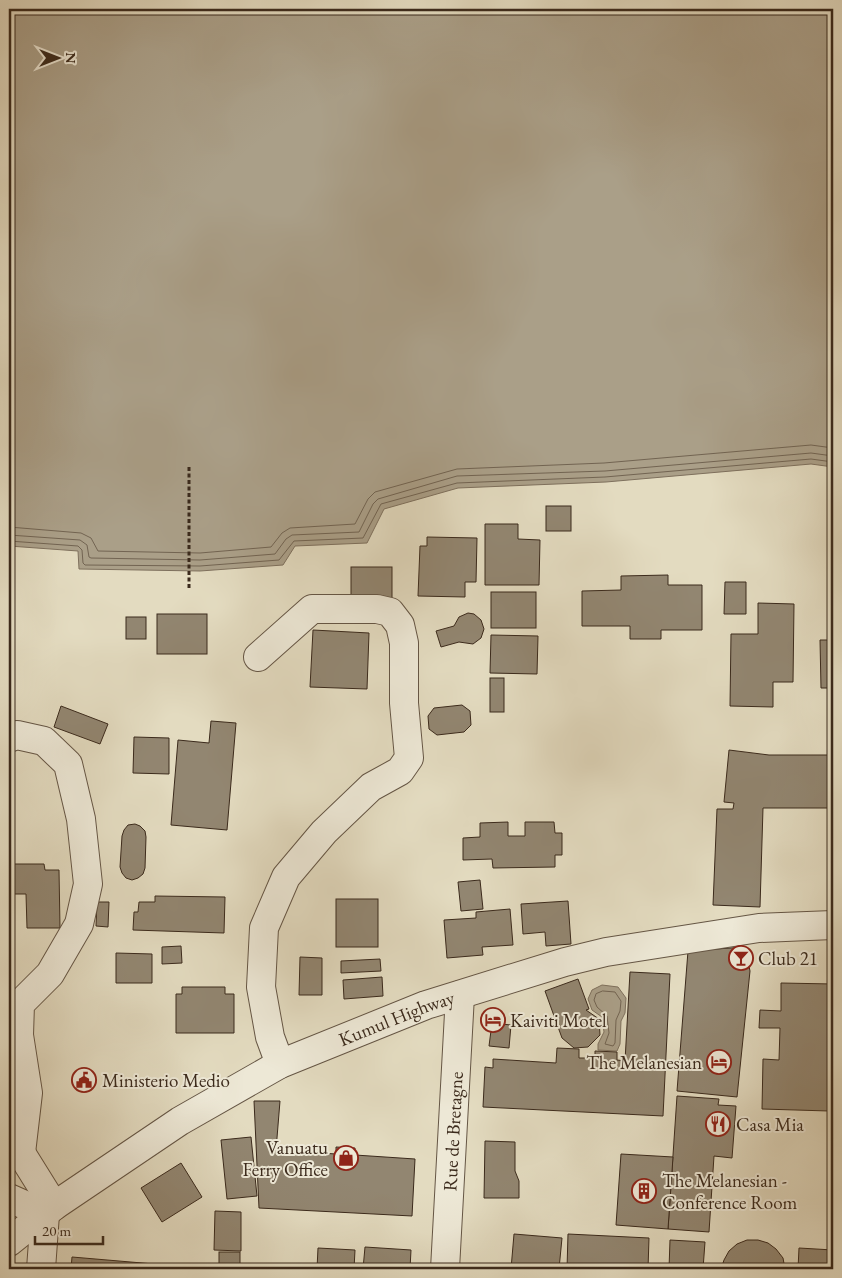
<svg xmlns="http://www.w3.org/2000/svg" width="842" height="1278" viewBox="0 0 842 1278" font-family="'EB Garamond',serif">
	<style>
		.water { fill: #aa9f88; stroke: #7e705d }
		.lines { fill: none; stroke-linecap: round; stroke-linejoin: round }
		.shore { stroke: #726452; stroke-width: 1 }
		.building { fill: #928671; stroke: #3b2a1c }
		.minor-casing { stroke: #655645; stroke-width: 30 }
		.path { stroke: #3b2a1c; stroke-width: 3; stroke-dasharray: 4 2.5; stroke-linecap: butt }
		.minor { stroke: #ede8d6; stroke-width: 28 }
		.labels { text-anchor: middle; stroke-width: 4; stroke-linejoin: round; paint-order: stroke }
		.poi-label { font-size: 19px; fill: #3b2a1c; stroke: #ede8d6; text-anchor: start }
		.street-label { font-size: 19px; fill: #3b2a1c; stroke: #ede8d6 }
	</style>
	<rect width="100%" height="100%" fill="#e3dbc0"/>
	<filter id="stains"><feTurbulence type="fractalNoise" baseFrequency=".004" numOctaves="4"/><feColorMatrix values="0 0 0 0 .2 0 0 0 0 .09 0 0 0 0 .02 0 0 0 .5 -.17"/></filter>
	<radialGradient id="worn" r=".72"><stop offset=".6" stop-color="#630" stop-opacity="0"/><stop offset="1" stop-color="#630" stop-opacity=".3"/></radialGradient>
	<g class="water">
		<polygon points="9,9 833,9 833,467 811,464 606,482 458,488 384,509 367,543 295,546 283,565 200,571 79,569 78,551 9,546"/>
		<polygon points="602,985 618,987 626,998 625,1013 621,1021 620,1044 617,1051 598,1050 598,1044 604,1032 602,1017 592,1010 588,999 592,990"/>
	</g>
	<g class="lines">
		<g class="shore">
			<polyline points="9,527 81,533 91,538 98,551 200,553 271,547 282,533 290,528 355,524 368,499 375,492 457,469 604,463 811,445 833,448"/>
			<polyline points="9,535 80,540 87,545 89,557 91,558 200,560 275,554 286,539 292,535 359,532 373,504 378,499 457,476 605,471 811,453 833,456"/>
			<polyline points="9,541 78,546 82,550 83,563 85,565 200,566 279,560 294,541 363,538 381,504 457,483 605,477 811,459 833,462"/>
			<polygon points="603,991 615,992 621,1001 620,1011 616,1020 615,1043 613,1046 605,1044 609,1033 607,1016 597,1007 594,1000 596,994"/>
		</g>
	</g>
	<g class="building">
		<rect x="546" y="506" width="25" height="25"/>
		<polygon points="485,524 518,524 518,539 540,540 539,585 485,585"/>
		<polygon points="427,537 477,538 476,582 465,582 465,597 418,596 420,546 427,546"/>
		<rect x="351" y="567" width="41" height="38"/>
		<polygon points="668,575 668,585 702,585 702,630 661,630 661,639 630,639 630,626 582,626 582,591 621,590 621,576"/>
		<polygon points="725,582 746,582 746,614 724,614"/>
		<rect x="491" y="592" width="45" height="36"/>
		<polygon points="758,603 794,604 793,682 773,682 773,707 730,706 731,634 758,634"/>
		<polygon points="468,613 474,614 481,620 484,629 481,638 473,644 459,642 441,647 436,631 454,626 459,617"/>
		<rect x="157" y="614" width="50" height="40"/>
		<rect x="126" y="617" width="20" height="22"/>
		<polygon points="313,630 369,633 367,689 310,687"/>
		<polygon points="491,635 538,636 537,674 490,673"/>
		<polygon points="820,640 833,640 833,688 821,688"/>
		<rect x="490" y="678" width="14" height="34"/>
		<polygon points="462,705 470,711 471,725 464,732 437,735 429,729 428,716 434,708"/>
		<polygon points="61,706 108,724 100,744 54,727"/>
		<polygon points="211,721 236,723 227,830 171,825 178,740 209,743"/>
		<polygon points="134,737 169,738 169,774 133,773"/>
		<polygon points="729,750 769,755 833,755 833,808 763,808 760,907 713,905 717,809 733,809 734,803 724,802"/>
		<polygon points="508,822 508,836 525,836 525,822 554,822 555,833 562,833 562,855 555,855 555,867 493,868 492,859 463,860 463,838 480,837 480,823"/>
		<polygon points="135,824 140,826 145,831 146,837 145,868 143,874 138,878 132,880 126,878 122,873 120,867 122,836 124,830 128,825"/>
		<polygon points="9,825 12,828 11,864 44,864 45,870 59,870 60,928 27,928 26,894 9,894"/>
		<polygon points="480,880 483,909 461,911 458,882"/>
		<polygon points="155,896 225,897 224,933 133,930 134,912 138,912 139,902 155,902"/>
		<rect x="336" y="899" width="42" height="48"/>
		<polygon points="568,901 571,944 546,946 545,932 523,934 521,904"/>
		<polygon points="97,902 109,902 108,927 96,926"/>
		<polygon points="510,909 513,945 482,947 483,955 447,958 444,920 476,918 476,912"/>
		<polygon points="181,946 182,963 162,964 162,947"/>
		<polygon points="745,947 750,971 737,1097 677,1091 688,951"/>
		<polygon points="116,953 152,954 152,983 116,983"/>
		<polygon points="300,957 322,958 322,995 299,995"/>
		<polygon points="380,959 381,971 341,973 341,961"/>
		<polygon points="630,972 670,974 663,1116 483,1107 485,1067 493,1068 493,1059 556,1063 557,1048 579,1049 579,1058 595,1058 595,1051 617,1052 617,1060 625,1061"/>
		<polygon points="382,977 383,996 344,999 343,980"/>
		<polygon points="578,979 589,1009 586,1010 599,1019 600,1035 588,1047 574,1048 562,1038 545,991"/>
		<polygon points="781,983 833,984 829,1111 762,1109 763,1059 779,1060 780,1028 759,1028 760,1010 781,1011"/>
		<polygon points="182,987 225,987 225,994 234,994 234,1033 176,1033 176,994 182,994"/>
		<polygon points="492,1023 511,1025 509,1048 489,1046"/>
		<polygon points="677,1096 719,1099 718,1105 736,1106 732,1158 714,1156 709,1232 668,1229"/>
		<polygon points="254,1101 280,1101 276,1150 336,1154 336,1147 355,1148 355,1155 415,1159 412,1216 259,1208"/>
		<polygon points="251,1137 257,1196 227,1199 221,1140"/>
		<polygon points="485,1141 515,1142 515,1171 519,1181 519,1198 484,1198"/>
		<polygon points="621,1154 673,1157 668,1229 616,1225"/>
		<polygon points="181,1163 202,1197 162,1222 141,1188"/>
		<polygon points="215,1211 241,1212 241,1251 214,1250"/>
		<polygon points="514,1234 562,1238 559,1269 511,1269"/>
		<polygon points="568,1234 649,1238 648,1269 567,1269"/>
		<polygon points="670,1240 705,1242 703,1269 669,1269"/>
		<polygon points="747,1240 758,1240 768,1243 776,1249 783,1258 785,1269 721,1269 724,1260 729,1251 737,1244"/>
		<polygon points="365,1247 411,1250 410,1269 363,1269"/>
		<polygon points="318,1248 355,1250 354,1269 317,1269"/>
		<polygon points="799,1248 833,1250 832,1269 798,1269"/>
		<rect x="219" y="1252" width="21" height="17"/>
		<polygon points="72,1257 154,1264 153,1269 71,1269"/>
	</g>
	<g class="lines">
		<defs>
			<g id="minor">
				<polyline points="258,657 312,609 377,609 390,612 400,625 404,643 404,703 409,758 400,771 371,787 324,832 286,877 264,928 261,987 270,1037 280,1064"/>
				<polyline points="9,738 17,735 44,741 68,764 81,819 88,884 79,924 50,974 20,1004 19,1035 28,1093 21,1153"/>
				<polyline points="10,1139 21,1153 54,1206"/>
				<polyline points="9,1198 45,1214 41,1269"/>
				<path id="s1" d="M9 1242 54 1206 180 1121 280 1064 426 1005 565 962 606 952 759 928 833 925"/>
				<path id="s2" d="M445 1269 460 995"/>
			</g>
		</defs>
		<use href="#minor" class="minor-casing"/>
		<polyline class="path" points="189,588 189,466"/>
		<use href="#minor" class="minor"/>
	</g>
	<defs>
		<symbol id="bar-ring" viewBox="-11 -11 22 22"><circle r="9.5" fill="#ede8d6" stroke="#8f2418" stroke-width="1.5"/><path d="M-6-5H6L.8 .8V4.5H3.5V6h-7V4.5H-.8V.8Z" fill="#8f2418"/></symbol>
		<symbol id="hotel-ring" viewBox="-11 -11 22 22"><circle r="9.5" fill="#ede8d6" stroke="#8f2418" stroke-width="1.5"/><path d="M-6-4.5h1.5V1H6V5H4.5V3h-9V5H-6ZM-4 0a1.8 1.8 0 1 1 3.6 0ZM.5 0V-2.5h3Q6-2.5 6 0Z" fill="#8f2418"/></symbol>
		<symbol id="civic-ring" viewBox="-11 -11 22 22"><circle r="9.5" fill="#ede8d6" stroke="#8f2418" stroke-width="1.5"/><path d="M-.6-6.5H3V-4.5H.6V-3L4-1V1h2V6H-6V1h2V-1L-.6-3ZM-1.2 2.5V6h2.4V2.5Z" fill="#8f2418"/></symbol>
		<symbol id="restaurant-ring" viewBox="-11 -11 22 22"><circle r="9.5" fill="#ede8d6" stroke="#8f2418" stroke-width="1.5"/><path d="M-5-6h1v4h1v-4h1v4h1v-4h1v5L-1.5 .5V6h-2V.5L-5-1ZM5-6V6H3V1.5H1.5Q1.5-4 5-6Z" fill="#8f2418"/></symbol>
		<symbol id="shop-ring" viewBox="-11 -11 22 22"><circle r="9.5" fill="#ede8d6" stroke="#8f2418" stroke-width="1.5"/><path d="M-5-2.5h2.3a2.7 3.5 0 0 1 5.4 0H5L5.5 6h-11ZM-1.5-2.5h3a1.5 2.3 0 0 0-3 0Z" fill="#8f2418"/></symbol>
		<symbol id="building-ring" viewBox="-11 -11 22 22"><circle r="9.5" fill="#ede8d6" stroke="#8f2418" stroke-width="1.5"/><path d="M-4-6H4V6H1V3H-1V6H-4ZM-2.5-4.3h1.7v1.8h-1.7ZM.8-4.3h1.7v1.8H.8ZM-2.5-1h1.7V.8h-1.7ZM.8-1h1.7V.8H.8Z" fill="#8f2418"/></symbol>
	</defs>
	<g fill-rule="evenodd">
		<use href="#bar-ring" x="727" y="944" width="28" height="28"/>
		<use href="#hotel-ring" x="479" y="1006" width="28" height="28"/>
		<use href="#hotel-ring" x="705" y="1048" width="28" height="28"/>
		<use href="#civic-ring" x="70" y="1066" width="28" height="28"/>
		<use href="#restaurant-ring" x="704" y="1110" width="28" height="28"/>
		<use href="#shop-ring" x="332" y="1144" width="28" height="28"/>
		<use href="#building-ring" x="630" y="1177" width="28" height="28"/>
	</g>
	<g class="labels">
		<g class="poi-label">
			<text x="758" y="965">Club 21</text>
			<text x="510" y="1027">Kaiviti Motel</text>
			<text x="702" y="1069" text-anchor="end">The Melanesian</text>
			<text x="102" y="1087">Ministerio Medio</text>
			<text x="736" y="1131">Casa Mia</text>
			<text x="328" y="1154" text-anchor="end">Vanuatu<tspan x="328" dy="22">Ferry Office</tspan></text>
			<text x="662" y="1187">The Melanesian -<tspan x="662" dy="22">Conference Room</tspan></text>
		</g>
		<g class="street-label">
			<text dy="7" stroke="none"><textPath href="#s1" startOffset="450">Kumul Highway</textPath></text>
			<text dy="7" stroke="none"><textPath href="#s2" startOffset="138">Rue de Bretagne</textPath></text>
		</g>
	</g>
	<rect width="842" height="1278" fill="none" stroke="#e3dbc0" stroke-width="30"/>
	<rect x="10" y="10" width="822" height="1258" fill="none" stroke="#3b2a1c" stroke-width="2.5"/>
	<rect x="15" y="15" width="812" height="1248" fill="none" stroke="#3b2a1c"/>
	<g transform="translate(58 58) rotate(90)" stroke="#ede8d6" stroke-width="4" paint-order="stroke">
	<path d="M0-4L9 19L0 12L-9 19Z" fill="#3b2a1c"/>
	<text y="-8" font-size="14" font-weight="bold" text-anchor="middle" fill="#3b2a1c">N</text>
	</g>
	<path d="M35 1236v8h68v-8" fill="none" stroke="#3b2a1c" stroke-width="2.5"/>
	<text x="42" y="1236" font-size="15" fill="#3b2a1c" stroke="#ede8d6" stroke-width="4" paint-order="stroke">20 m</text>
	<rect width="100%" height="100%" filter="url(#stains)"/>
	<rect width="100%" height="100%" fill="url(#worn)"/>
</svg>
